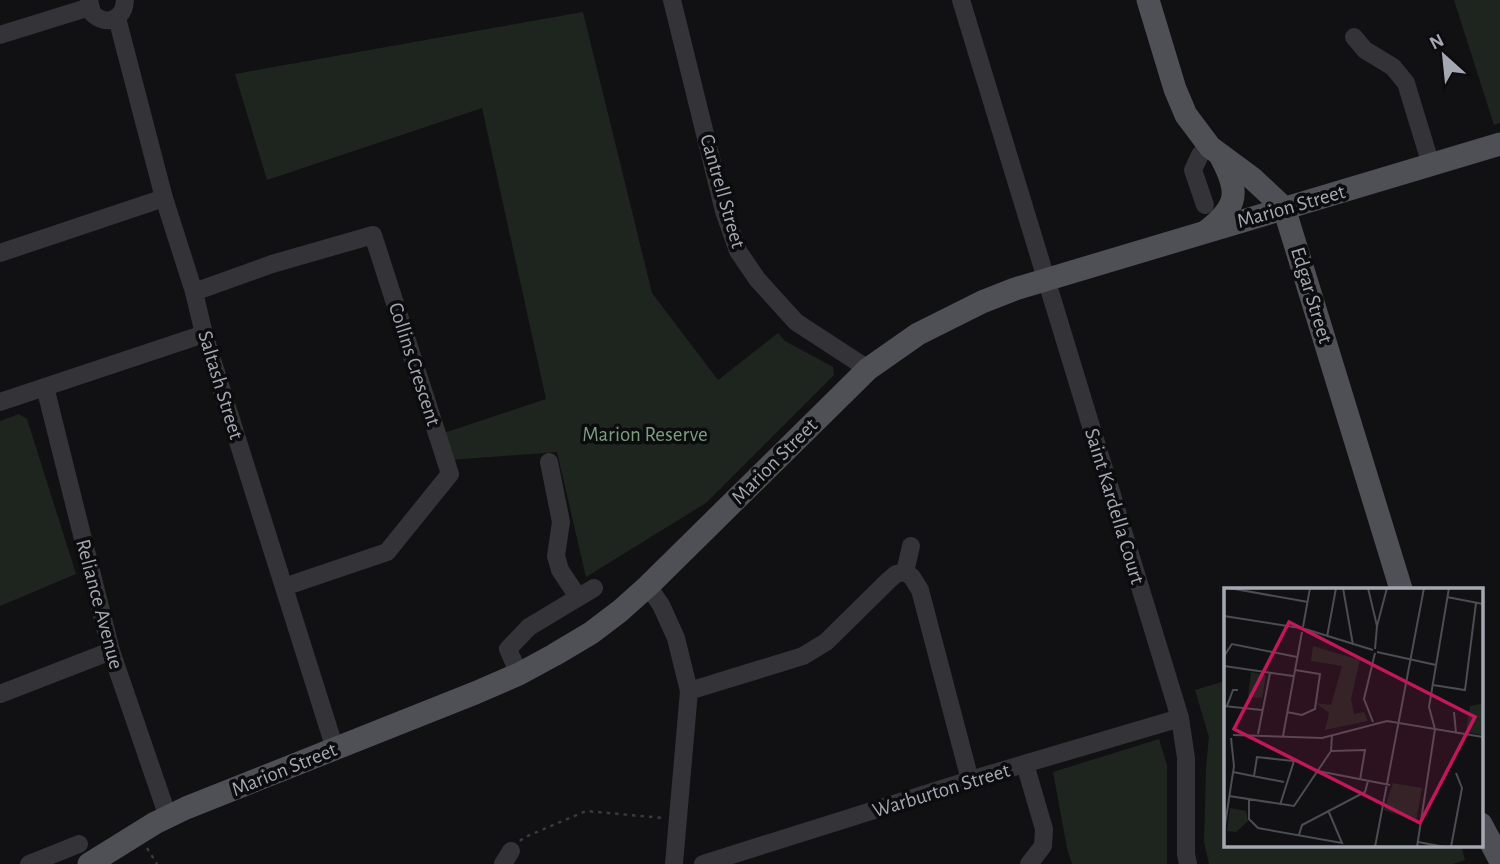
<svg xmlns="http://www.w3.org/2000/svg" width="1500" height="864" viewBox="0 0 1500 864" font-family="'Alegreya Sans',sans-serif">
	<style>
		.green { fill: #1e251f }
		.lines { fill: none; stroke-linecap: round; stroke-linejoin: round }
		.path { stroke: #393a3e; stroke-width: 2.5; stroke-dasharray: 3.5 5; stroke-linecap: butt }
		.minor { stroke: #333338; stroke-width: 18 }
		.major { stroke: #4f5056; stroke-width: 23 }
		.labels { text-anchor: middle; stroke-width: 7; stroke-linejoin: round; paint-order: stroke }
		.street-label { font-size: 21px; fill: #a3a8b3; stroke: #0c0c0e }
		.park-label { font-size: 21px; fill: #7b9d7e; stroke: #0c0c0e }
		.inset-road { fill: none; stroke: #4b4d53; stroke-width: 2 }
		.view { fill: #c2185b; fill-opacity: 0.15; stroke: #c2185b; stroke-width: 3.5 }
		.inset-edge { fill: none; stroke: #a3a8b3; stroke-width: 3.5 }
	</style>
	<rect width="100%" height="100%" fill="#111113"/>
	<g class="green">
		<polygon points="1454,0 1500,0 1500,123 1494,125"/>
		<polygon points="583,12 652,293 718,380 778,333 785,341 833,367 834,375 706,503 586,577 557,452 449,460 441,434 546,399 482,108 267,180 235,74"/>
		<polygon points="19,414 27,419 76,574 0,606 0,421"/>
		<polygon points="1225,681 1225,845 1461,845 1465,860 1453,864 1209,864 1204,842 1206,768 1209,737 1195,690"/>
		<polygon points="1159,739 1167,765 1167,864 1072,864 1067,848 1053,772"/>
	</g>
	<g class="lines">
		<g class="path">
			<polyline points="520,841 523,838 586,811 664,818"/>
			<polyline points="147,848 157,864"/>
		</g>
		<g class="minor">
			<path d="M89 0 92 13C106 27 124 20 125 0"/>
			<polyline points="672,0 724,211 738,251 757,279 796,322 868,369"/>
			<polyline points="961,0 1180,718 1186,758 1186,854 1188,864"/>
			<polyline points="117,18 164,198 194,292 204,334 335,749"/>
			<polyline points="0,35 90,7"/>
			<polyline points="1354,37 1365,50 1393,67 1406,83 1431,165"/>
			<polyline points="1205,205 1193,170 1200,155 1209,145"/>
			<polyline points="0,253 164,198"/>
			<polyline points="194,292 272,264 373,235 450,474 387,552 284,587"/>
			<polyline points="45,387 111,651 168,817"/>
			<polyline points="0,402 204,334"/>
			<polyline points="549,462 561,522 556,556 560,570 578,597"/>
			<polyline points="905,572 911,546"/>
			<polyline points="648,586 661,605 676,638 689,691 674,864"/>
			<polyline points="519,674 508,649 529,627 594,588"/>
			<polyline points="689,691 803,656 826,642 889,580 896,574 905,572 912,577 920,590 970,780"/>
			<polyline points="0,694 111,651"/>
			<polyline points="1025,764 1044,829 1043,846 1029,864"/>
			<polyline points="29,864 79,844"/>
			<polyline points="503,864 511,851"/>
			<polyline points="703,864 970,780 1180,718"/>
		</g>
		<g class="major">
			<polyline points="1148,0 1175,89 1186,115 1210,147 1252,178 1284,208 1401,589"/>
			<path d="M1208 230C1239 205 1239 191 1221 157"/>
			<polyline points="1481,824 1500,860"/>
			<polyline points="89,864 155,823 186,808 475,693 519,674 554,655 591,633 620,611 648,586 868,369 918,334 982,302 1015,289 1500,144"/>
		</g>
	</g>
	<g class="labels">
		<g class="street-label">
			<text transform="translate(723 191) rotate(74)" y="7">Cantrell Street</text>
			<text transform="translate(1291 206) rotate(-16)" y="7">Marion Street</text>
			<text transform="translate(1312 295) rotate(73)" y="7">Edgar Street</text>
			<text transform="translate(415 364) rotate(72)" y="7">Collins Crescent</text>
			<text transform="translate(221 385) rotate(73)" y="7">Saltash Street</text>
			<text transform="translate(774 461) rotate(-45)" y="7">Marion Street</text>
			<text transform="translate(1115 506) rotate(73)" y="7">Saint Kardella Court</text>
			<text transform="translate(100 604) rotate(75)" y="7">Reliance Avenue</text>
			<text transform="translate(284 769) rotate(-22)" y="7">Marion Street</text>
			<text transform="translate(941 790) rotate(-17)" y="7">Warburton Street</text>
		</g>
		<g class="park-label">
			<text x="645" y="441">Marion Reserve</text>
		</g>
	</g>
	<g transform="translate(1224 588)">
		<rect width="259" height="259" fill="#111113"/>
		<path d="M89 58 136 72 127 111 130 126 140 124 144 133 101 142 105 125 92 115 107 117 118 78 87 73ZM27 84 42 87 38 110 24 109ZM256 116 259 117V147L242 144 246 118ZM169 195 198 200 192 233 160 222ZM6 220 22 223 24 233 12 244 3 243Z" fill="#1e251f"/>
		<path class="inset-road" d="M5 0 84 14M119 0 129 57M144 0 153 38 151 61M223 9 259 16M0 28 76 40M153 38 163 0M79 39 86 0M81 41 149 62M103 49 112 0M153 64 212 77M0 68 8 56 73 69M0 78 69 88M209 97 241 102 252 15M0 118 38 122M3 118 9 102H14M63 124 78 127 91 121 96 86 71 82M230 124 232 145M149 134 140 111 151 65M34 146 46 85M9 147 98 150 163 133 259 149M59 148 78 44M107 163 141 162 136 192M94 183 166 197M9 184 60 194M30 188 33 169 70 173 56 217M5 208 70 218 107 163 108 147M25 211V231L34 240 118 255 104 222M0 243 10 178 7 150M75 247 78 237 141 204 144 193M194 254 221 259M151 259 200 0M193 259 211 141 205 119 225 0M227 259 238 200 232 185"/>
		<path class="view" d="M65 34 251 129 196 235 10 141Z"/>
		<rect width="259" height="259" class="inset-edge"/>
	</g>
	<g transform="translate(1444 56) rotate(333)" stroke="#0c0c0e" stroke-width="5" paint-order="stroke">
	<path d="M0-5L12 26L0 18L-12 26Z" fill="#a3a8b3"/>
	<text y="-10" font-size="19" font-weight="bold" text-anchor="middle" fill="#a3a8b3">N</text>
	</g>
</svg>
